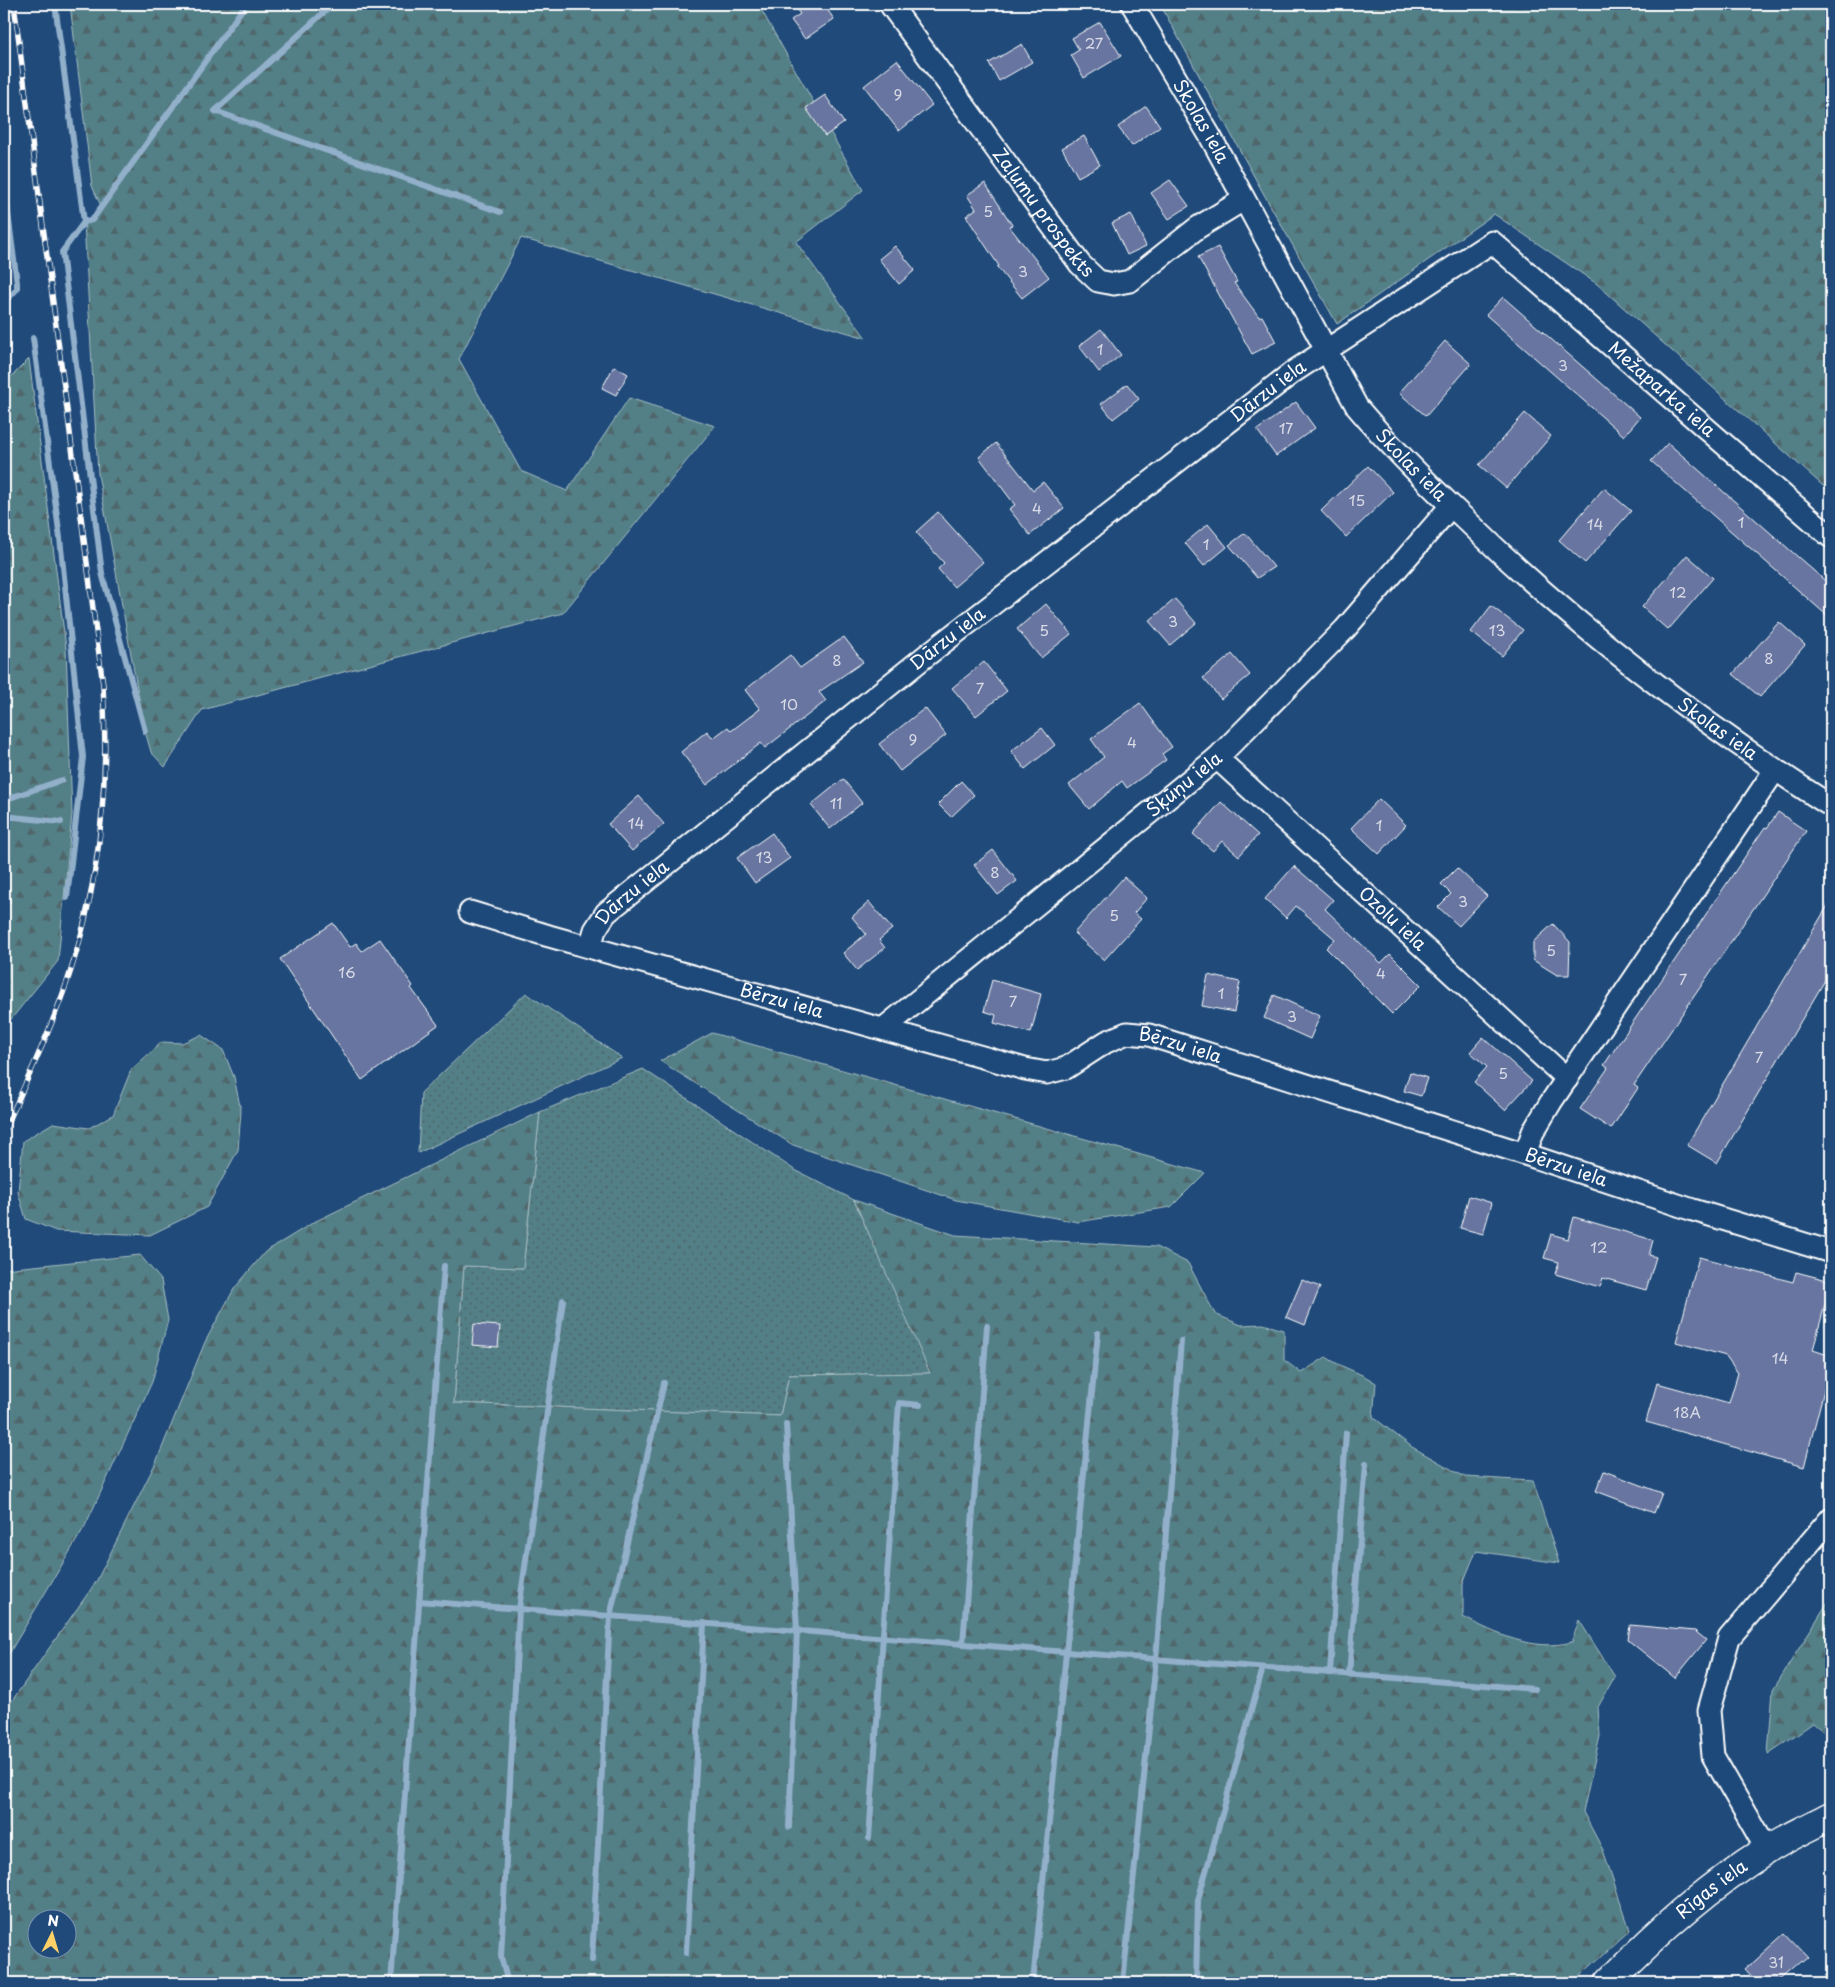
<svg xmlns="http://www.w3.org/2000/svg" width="1835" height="1987" viewBox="0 0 1835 1987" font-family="'Playpen Sans',sans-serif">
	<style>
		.grass { fill: url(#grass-dots); stroke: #a8bfc3 }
		.forest { fill: url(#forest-firs); stroke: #a8bfc3; fill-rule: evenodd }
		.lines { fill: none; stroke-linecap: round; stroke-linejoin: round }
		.stream { stroke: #93b0cb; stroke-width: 6 }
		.building { fill: #6874a0; stroke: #fff }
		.street-casing { stroke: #fff; stroke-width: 25 }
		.secondary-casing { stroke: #fff; stroke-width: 31 }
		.street { stroke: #1f4a7a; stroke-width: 21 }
		.secondary { stroke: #1f4a7a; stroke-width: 28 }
		.rail-casing { stroke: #fff; stroke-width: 5.5 }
		.rail { stroke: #1f4a7a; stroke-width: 4; stroke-dasharray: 11; stroke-linecap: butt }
		.labels { text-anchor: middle; stroke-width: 4; stroke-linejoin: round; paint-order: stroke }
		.number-label { font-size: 15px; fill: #d9dce7 }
		.street-label { font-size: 18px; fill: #fff; stroke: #1f4a7a }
	</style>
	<defs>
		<pattern id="grass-dots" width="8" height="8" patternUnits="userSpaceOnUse" patternTransform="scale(1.25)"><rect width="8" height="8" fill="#527f87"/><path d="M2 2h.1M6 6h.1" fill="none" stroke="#4f666a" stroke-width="1.8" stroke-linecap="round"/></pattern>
		<pattern id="forest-firs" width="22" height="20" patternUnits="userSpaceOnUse" patternTransform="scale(1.25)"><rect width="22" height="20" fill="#527f87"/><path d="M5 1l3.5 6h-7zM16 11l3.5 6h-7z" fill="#4f666a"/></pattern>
	</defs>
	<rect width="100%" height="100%" fill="#1f4a7a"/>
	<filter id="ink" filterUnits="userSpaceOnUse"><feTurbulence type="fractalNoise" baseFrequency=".02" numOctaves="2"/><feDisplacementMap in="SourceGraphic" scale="10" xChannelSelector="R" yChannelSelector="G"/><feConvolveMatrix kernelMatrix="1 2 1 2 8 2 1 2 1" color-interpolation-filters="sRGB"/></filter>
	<g filter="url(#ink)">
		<g class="grass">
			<polygon points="526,993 622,1058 418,1153 421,1093"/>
			<polygon points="643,1069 793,1169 854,1200 931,1373 789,1375 780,1416 454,1403 464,1266 523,1268 540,1112"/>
		</g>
		<g class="forest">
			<polygon points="70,4 758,4 863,190 796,242 866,338 521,238 459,359 521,471 567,491 629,398 715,426 563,613 202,710 165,767 151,752 145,731 98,474 84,222 92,220 101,206 92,186"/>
			<polygon points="1160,4 1831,4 1831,493 1597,284 1494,214 1337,324 1261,189"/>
			<polygon points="29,359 66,648 72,814 58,961 4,1028 4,384"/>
			<polygon points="712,1033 1205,1173 1171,1207 1078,1222 956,1200 793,1145 660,1061"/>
			<polygon points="201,1035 223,1050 234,1077 241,1111 238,1150 207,1207 150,1235 56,1231 26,1219 18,1192 23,1141 53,1123 89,1128 113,1115 131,1070 162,1042 182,1043"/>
			<path d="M540 1112 523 1268 464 1266 454 1403 780 1416 789 1375 930 1373 854 1200 955 1235 1156 1247 1188 1263 1215 1314 1241 1325 1263 1324 1284 1330V1360L1301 1373 1326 1357C1342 1368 1360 1372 1376 1383L1373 1417 1412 1447 1465 1477 1533 1481 1559 1563 1476 1551 1463 1583V1617C1496 1634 1534 1652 1572 1642L1579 1620 1615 1677 1598 1707 1600 1736 1583 1812 1603 1850 1630 1930 1572 1983H4V1712L96 1582 157 1460 205 1342 234 1289 265 1252 314 1222ZM38 1920H68V1950H38Z"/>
			<polygon points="140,1255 161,1280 168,1320 152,1382 85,1526 4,1662 4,1269"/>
			<polygon points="1831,1597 1831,1738 1813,1723 1768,1754 1773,1690"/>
		</g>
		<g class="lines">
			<g class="stream">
				<polyline points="55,4 84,222 62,252 102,573 145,731"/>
				<polyline points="333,4 215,111 500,212"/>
				<polyline points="4,182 17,283 17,289 4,303"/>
				<polyline points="84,222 92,220 246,4"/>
				<polyline points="33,338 60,538 83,757 67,898"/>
				<polyline points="4,800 62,780"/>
				<polyline points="4,816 61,822"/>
				<polyline points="4,901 8,901"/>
				<polyline points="786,1424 797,1631 789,1827"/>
				<polyline points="419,1601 1535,1689"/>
				<polyline points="963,1644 987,1326"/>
				<polyline points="1330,1673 1346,1433"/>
				<polyline points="1349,1675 1366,1464"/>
				<polyline points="869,1838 899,1403 920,1405"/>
				<polyline points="686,1953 704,1623"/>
				<polyline points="592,1960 610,1616 664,1383"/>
				<polyline points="1033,1982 1098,1333"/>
				<polyline points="391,1983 444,1266"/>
				<polyline points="508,1983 501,1957 519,1609 563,1300"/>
				<polyline points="1123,1983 1156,1659 1181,1341"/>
				<polyline points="1196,1983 1198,1900 1263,1668"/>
			</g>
		</g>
		<g class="building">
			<polygon points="793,4 823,4 834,19 805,39 791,20 800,14"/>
			<polygon points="1100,22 1121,56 1084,78 1071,55 1079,50 1072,38"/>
			<polygon points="1022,44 1032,62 999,81 989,63"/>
			<polygon points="897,60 932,105 899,131 864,86"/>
			<polygon points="825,95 844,123 825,136 806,108"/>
			<polygon points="1146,106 1160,126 1132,146 1118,127"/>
			<polygon points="1084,136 1100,165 1078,177 1062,148"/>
			<polygon points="1170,180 1189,206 1169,219 1151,193"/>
			<polygon points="985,183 1012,225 1009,226 1049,277 1022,298 997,267 999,266 966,216 976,209 967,195"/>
			<polygon points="1131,214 1146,246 1127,255 1112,223"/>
			<polygon points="895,246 915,270 899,284 879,259"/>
			<polygon points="1218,247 1237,282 1234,283 1259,317 1262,316 1276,342 1252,354 1198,257"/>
			<polygon points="1503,297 1640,417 1624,436 1486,315"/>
			<polygon points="1101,329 1121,355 1099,372 1079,346"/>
			<polygon points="1445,341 1471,364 1426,416 1399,393"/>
			<polygon points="614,366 628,374 616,395 602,388"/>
			<polygon points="1127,384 1139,399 1113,419 1101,404"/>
			<polygon points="1296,402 1315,428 1276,456 1257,430"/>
			<polygon points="1525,413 1551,436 1506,488 1479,465"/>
			<polygon points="996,443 1033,490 1043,482 1064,508 1030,535 1009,509 1015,505 979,457"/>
			<polygon points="1668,443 1831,586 1831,619 1651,461"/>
			<polygon points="1368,466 1393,492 1346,537 1321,511"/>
			<polygon points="1604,488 1631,511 1585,563 1559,540"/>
			<polygon points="938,512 983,562 954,587 938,569 944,563 916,532"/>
			<polygon points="1208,524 1227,547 1204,566 1185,543"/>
			<polygon points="1245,533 1274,567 1257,578 1229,545"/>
			<polygon points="1687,555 1713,578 1668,630 1642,607"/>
			<polygon points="1175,599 1196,623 1170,645 1149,621"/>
			<polygon points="1046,604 1071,634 1041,658 1017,629"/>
			<polygon points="1491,606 1523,630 1502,656 1471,632"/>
			<polygon points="1779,622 1805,645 1760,697 1733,674"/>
			<polygon points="844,637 863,662 819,692 826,701 765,748 761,743 707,785 681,752 707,731 713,738 728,727 731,731 760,709 745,690 790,655 800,668"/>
			<polygon points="1232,654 1250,675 1221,699 1203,678"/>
			<polygon points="984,662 1007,691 976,716 952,688"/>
			<polygon points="1140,703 1172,747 1162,754 1166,760 1127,788 1122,781 1089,809 1069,785 1104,757 1091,739"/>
			<polygon points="925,708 946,735 900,771 879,744"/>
			<polygon points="1042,728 1055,745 1025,769 1011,751"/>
			<polygon points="843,779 862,803 830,829 811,805"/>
			<polygon points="961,781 974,795 951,817 938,804"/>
			<polygon points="639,796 664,824 632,851 608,824"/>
			<polygon points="1379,799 1406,825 1379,854 1351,828"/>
			<polygon points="1221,802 1258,835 1239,856 1222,841 1213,851 1193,834"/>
			<polygon points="1778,812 1806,831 1634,1085 1638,1088 1611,1129 1580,1109 1608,1068 1604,1065 1765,827 1767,828"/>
			<polygon points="772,833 790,858 755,883 737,858"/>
			<polygon points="993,850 1017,881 998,895 974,865"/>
			<polygon points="1294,866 1333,900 1325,909 1381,963 1390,954 1421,985 1392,1014 1326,948 1335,939 1296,906 1286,918 1265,899"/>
			<polygon points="1457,868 1487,896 1459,926 1438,907 1451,894 1441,884"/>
			<polygon points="1124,877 1147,898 1134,913 1141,919 1104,960 1074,933"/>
			<polygon points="1831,900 1831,970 1717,1163 1687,1145"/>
			<polygon points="869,902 892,929 879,940 885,948 857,970 843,953 866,934 852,917"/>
			<polygon points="333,923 350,947 356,943 362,951 380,939 413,986 411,988 438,1025 362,1080 280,959"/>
			<polygon points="1553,924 1570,942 1569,975 1557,975 1533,960 1533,942"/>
			<polygon points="1208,975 1240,982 1234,1012 1202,1006"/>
			<polygon points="992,980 1041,994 1031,1033 994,1023 996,1015 984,1011"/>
			<polygon points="1274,995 1320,1016 1310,1039 1264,1018"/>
			<polygon points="1483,1037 1532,1081 1505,1110 1474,1082 1487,1067 1470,1052"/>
			<polygon points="1410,1072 1427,1078 1421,1096 1404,1091"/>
			<polygon points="1469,1196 1492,1203 1483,1234 1460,1228"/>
			<polygon points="1574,1217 1653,1240 1649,1255 1656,1257 1646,1290 1603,1278 1600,1287 1555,1274 1559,1262 1544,1258 1551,1234 1568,1239"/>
			<polygon points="1699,1257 1793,1282 1796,1272 1831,1281 1813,1350 1831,1356 1831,1363 1804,1467 1646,1422 1657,1383 1729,1403 1738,1373 1726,1356 1676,1342"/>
			<polygon points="1302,1280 1320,1287 1305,1325 1286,1317"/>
			<polygon points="474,1324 500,1326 498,1347 472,1345"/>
			<polygon points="1604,1471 1662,1493 1654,1513 1596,1491"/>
			<polygon points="1630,1625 1695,1631 1706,1640 1675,1678 1628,1640"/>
			<polygon points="1785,1933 1808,1957 1778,1983 1758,1983 1745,1969"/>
		</g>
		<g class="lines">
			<defs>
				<g id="street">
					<path id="s1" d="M890 4 1080 264 1098 281 1114 284 1130 281 1197 228 1243 200"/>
					<path id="s2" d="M1132 4 1210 136 1357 407C1390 446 1425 481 1462 516 1574 626 1699 722 1831 806"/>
					<path id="s3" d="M1217 758 1567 1079"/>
					<path id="s4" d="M470 912 549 936 1025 1069 1047 1073 1066 1068 1106 1042 1127 1033 1149 1035 1525 1154 1693 1210 1831 1252"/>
					<path id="s5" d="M590 947 595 930 606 913 927 655 1293 372 1492 242 1831 537"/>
					<path id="s6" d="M883 1029 1217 758 1345 629 1451 506"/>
					<polyline points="1525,1154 1533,1132 1551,1102 1775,770"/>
					<polyline points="1767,1850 1713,1756 1709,1710 1729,1638 1831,1518"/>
				</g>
				<g id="secondary">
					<path id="s7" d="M1608 1983C1655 1934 1709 1886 1767 1850 1787 1837 1810 1827 1831 1816"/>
				</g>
			</defs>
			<use href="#street" class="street-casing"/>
			<use href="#secondary" class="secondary-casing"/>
			<use href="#street" class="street"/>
			<use href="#secondary" class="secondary"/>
			<defs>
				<path id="rail" d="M4 1132C27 1079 53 1026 71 970 101 877 109 783 103 685L14 4"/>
			</defs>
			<use href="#rail" class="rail-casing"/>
			<use href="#rail" class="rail"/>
		</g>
	</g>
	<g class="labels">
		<g class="number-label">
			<text x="1094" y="49">27</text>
			<text x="898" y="100">9</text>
			<text x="988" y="217">5</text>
			<text x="1023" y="277">3</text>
			<text x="1100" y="355">1</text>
			<text x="1563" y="371">3</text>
			<text x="1286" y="434">17</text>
			<text x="1357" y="506">15</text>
			<text x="1037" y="514">4</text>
			<text x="1741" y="528">1</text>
			<text x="1595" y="530">14</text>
			<text x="1206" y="550">1</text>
			<text x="1678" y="598">12</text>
			<text x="1173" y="627">3</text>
			<text x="1044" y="636">5</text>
			<text x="1497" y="636">13</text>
			<text x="1769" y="664">8</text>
			<text x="837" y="666">8</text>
			<text x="980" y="694">7</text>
			<text x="789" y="710">10</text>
			<text x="913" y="745">9</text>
			<text x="1132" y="748">4</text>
			<text x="836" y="809">11</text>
			<text x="636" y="829">14</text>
			<text x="1379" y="831">1</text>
			<text x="764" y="863">13</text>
			<text x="995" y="878">8</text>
			<text x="1463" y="907">3</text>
			<text x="1114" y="921">5</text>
			<text x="1551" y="956">5</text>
			<text x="347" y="978">16</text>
			<text x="1381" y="979">4</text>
			<text x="1683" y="985">7</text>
			<text x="1221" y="999">1</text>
			<text x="1013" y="1007">7</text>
			<text x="1292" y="1022">3</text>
			<text x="1759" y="1063">7</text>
			<text x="1503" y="1079">5</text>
			<text x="1599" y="1253">12</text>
			<text x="1780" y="1364">14</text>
			<text x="1687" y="1418">18A</text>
			<text x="1776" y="1968">31</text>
		</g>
		<g class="street-label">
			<text dy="6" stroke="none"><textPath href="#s2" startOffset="136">Skolas iela</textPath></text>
			<text dy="6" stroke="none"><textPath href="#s1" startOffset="259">Zaļumu prospekts</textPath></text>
			<text dy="6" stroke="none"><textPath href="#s5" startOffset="1375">Mežaparka iela</textPath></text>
			<text dy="6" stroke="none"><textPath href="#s5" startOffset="881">Dārzu iela</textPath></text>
			<text dy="6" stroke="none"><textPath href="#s2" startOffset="541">Skolas iela</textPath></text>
			<text dy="6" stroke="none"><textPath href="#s5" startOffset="476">Dārzu iela</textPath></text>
			<text dy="6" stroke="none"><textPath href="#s2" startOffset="946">Skolas iela</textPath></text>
			<text dy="6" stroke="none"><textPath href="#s6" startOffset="388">Šķūņu iela</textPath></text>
			<text dy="6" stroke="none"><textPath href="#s5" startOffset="71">Dārzu iela</textPath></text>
			<text dy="6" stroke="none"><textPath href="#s3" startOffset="238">Ozolu iela</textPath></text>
			<text dy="6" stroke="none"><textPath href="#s4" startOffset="324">Bērzu iela</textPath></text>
			<text dy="6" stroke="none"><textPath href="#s4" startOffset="744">Bērzu iela</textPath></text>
			<text dy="6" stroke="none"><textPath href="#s4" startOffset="1149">Bērzu iela</textPath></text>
			<text dy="6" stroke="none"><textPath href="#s7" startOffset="140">Rīgas iela</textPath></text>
		</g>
	</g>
	<rect width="1835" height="1987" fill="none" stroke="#1f4a7a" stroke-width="20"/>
	<rect x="10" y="10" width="1815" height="1967" fill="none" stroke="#fff" stroke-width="2" filter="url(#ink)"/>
	<g transform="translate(52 1934) rotate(5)"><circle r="24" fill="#1f4a7a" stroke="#7992af"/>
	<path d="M0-4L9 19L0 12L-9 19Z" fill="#ffd166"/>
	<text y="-8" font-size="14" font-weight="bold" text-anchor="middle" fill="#ffffff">N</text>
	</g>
</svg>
